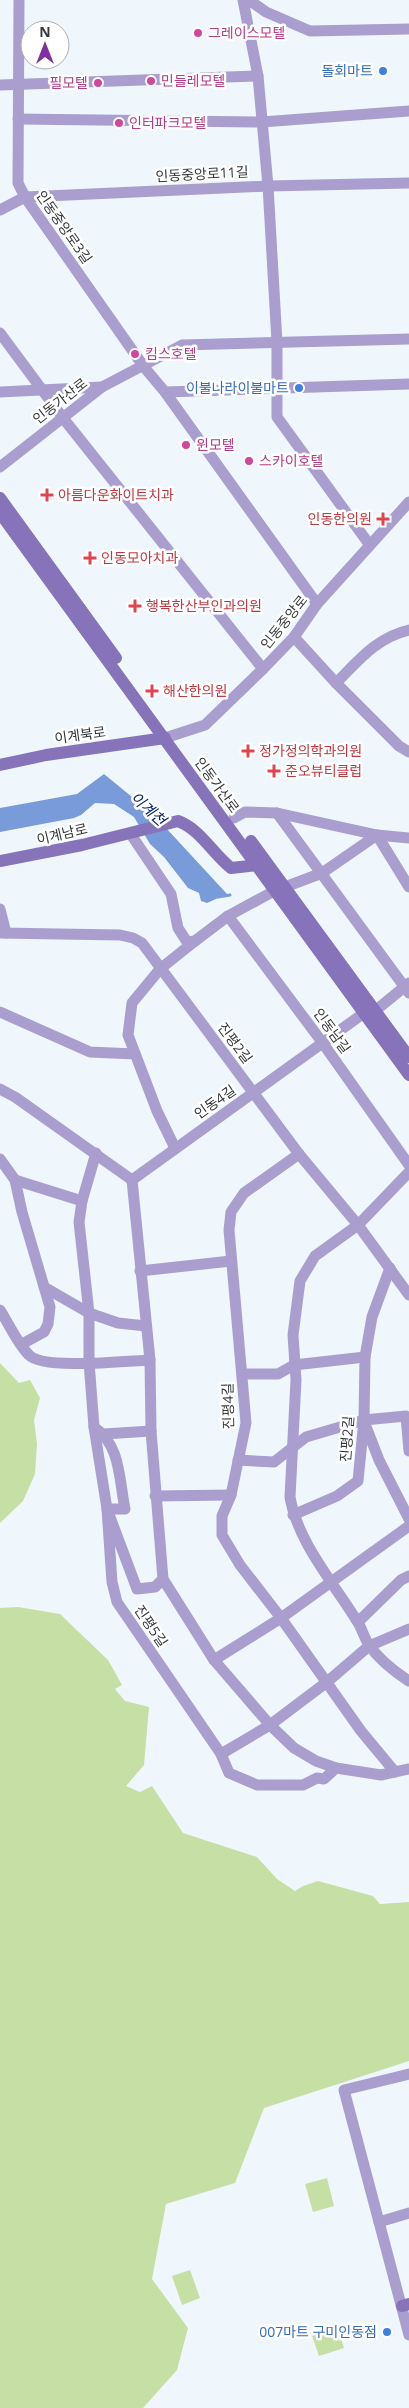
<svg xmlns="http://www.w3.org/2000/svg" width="409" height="2408" viewBox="0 0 409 2408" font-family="'Open Sans','Noto Sans KR',sans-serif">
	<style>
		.green { fill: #c6dfa5 }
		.water { fill: #7a9bd9 }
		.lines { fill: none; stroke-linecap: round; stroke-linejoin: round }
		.stream { stroke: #7a9bd9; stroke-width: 3 }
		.street { stroke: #aa9ecf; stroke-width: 11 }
		.secondary { stroke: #8673ba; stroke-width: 12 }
		.hotel-dot { fill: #d1479c; stroke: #fff; stroke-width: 2 }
		.shop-dot { fill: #3f7fe0; stroke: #fff; stroke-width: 2 }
		.health-dot { fill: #e0444e; stroke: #fff; stroke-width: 2 }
		.labels { text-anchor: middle; stroke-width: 5; stroke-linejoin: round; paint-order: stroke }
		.hotel-label { font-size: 14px; fill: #b23c85; stroke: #fff; text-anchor: start }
		.shop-label { font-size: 14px; fill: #366cbe; stroke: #fff; text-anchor: end }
		.street-label { font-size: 14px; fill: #36393b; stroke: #fff }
		.health-label { font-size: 14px; fill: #be3a42; stroke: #fff; text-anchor: start }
		.water-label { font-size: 15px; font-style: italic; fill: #04276e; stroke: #fff }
	</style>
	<rect width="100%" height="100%" fill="#eff7fd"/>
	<g class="green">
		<polygon points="0,1363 19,1383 30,1380 40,1398 34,1420 37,1444 35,1474 23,1501 0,1523"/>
		<polygon points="18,1607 60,1614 108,1660 122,1685 115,1689 125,1701 149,1707 144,1765 126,1786 140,1792 152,1786 183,1833 257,1857 277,1879 295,1891 303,1886 318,1881 373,1896 380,1904 409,1902 409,2061 264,2108 235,2183 166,2204 152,2279 188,2328 177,2370 143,2408 0,2408 0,1608"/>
		<polygon points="327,2178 334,2206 313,2212 305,2184"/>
		<polygon points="190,2270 200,2298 182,2305 172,2276"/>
		<polygon points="336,2323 344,2348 319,2356 312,2336 324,2327"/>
	</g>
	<polygon class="water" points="104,774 154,815 227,894 207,903 201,901 199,893 188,888 164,857 150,844 134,817 114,804 95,803 81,815 74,818 0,832 0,808 77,794"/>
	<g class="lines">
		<polyline class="stream" points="218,897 230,895"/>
		<g class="street">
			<polyline points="19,0 18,183 25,197 144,367 165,392 317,604"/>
			<polyline points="243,0 258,76 268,186 277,342 277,417 369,544"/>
			<polyline points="249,0 266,12 310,31 409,29"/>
			<polyline points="0,85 258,76"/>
			<polyline points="18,119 262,122 409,111"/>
			<polyline points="0,210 25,197 268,186 409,183"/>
			<polyline points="0,333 63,418 263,669"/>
			<polyline points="0,392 102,387"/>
			<polyline points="165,392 409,384"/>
			<polyline points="0,467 102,387 182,345 409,339"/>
			<polyline points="294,637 336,683 399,746 409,752"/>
			<path d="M336 683C358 661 377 637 409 630"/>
			<polyline points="165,738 205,725 263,669 294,637 317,604 409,502"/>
			<polyline points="277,813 409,993"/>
			<polyline points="234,818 245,812 277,813 377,835 409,838"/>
			<polyline points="130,833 171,894 178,928 187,942 195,941"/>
			<polyline points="285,887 322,873 377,835 409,887"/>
			<polyline points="0,909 6,933"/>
			<polyline points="228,916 322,1042 409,1165"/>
			<polyline points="0,933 120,935 133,938 142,943 299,1154 358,1225 409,1295"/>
			<polyline points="375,1011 409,983"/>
			<polyline points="0,1012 90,1052 135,1054"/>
			<polyline points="0,1089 15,1097 132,1180 150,1360 151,1431 163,1579 214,1660 270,1725 294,1748 316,1761 336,1768 381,1775 409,1769"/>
			<polyline points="175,1148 157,1111 128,1035 132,1003 160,969 195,941 228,916 276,890"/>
			<polyline points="96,1153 82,1201 79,1222 89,1313 89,1362 94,1427 107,1509 112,1582 117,1602 221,1754 229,1773 257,1785 303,1785 317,1778 324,1779 336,1768"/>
			<polyline points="299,1154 244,1193 231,1212 229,1230 246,1423 231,1495 222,1516 222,1535 240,1565 281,1618 361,1731 395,1772"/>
			<polyline points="0,1159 15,1180 22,1212 50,1307 48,1324 44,1332 22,1344"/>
			<path d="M409 1172 358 1225 315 1256 300 1281 293 1335 296 1380 290 1497C298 1543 333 1582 357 1621 362 1628 364 1638 369 1645 378 1658 395 1672 409 1681"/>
			<polyline points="15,1180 82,1201"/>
			<polyline points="132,1180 364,1013"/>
			<polyline points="140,1271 231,1261"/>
			<polyline points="44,1287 89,1313 118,1323 146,1326"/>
			<path d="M0 1310C9 1324 17 1343 29 1355 43 1370 126 1361 150 1360"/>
			<polyline points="242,1374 278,1374 294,1365 365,1357"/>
			<polyline points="365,1424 379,1460 409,1519"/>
			<path d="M94 1427C121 1445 119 1480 125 1509H107L137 1589 155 1587 163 1579"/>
			<polyline points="104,1434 151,1431"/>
			<polyline points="238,1460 274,1462 306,1437 364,1420 406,1416 409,1451"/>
			<polyline points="155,1496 231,1495"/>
			<polyline points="293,1515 337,1496 358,1481 364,1420 365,1357 372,1317 390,1268"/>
			<polyline points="358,1622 401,1580 409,1576"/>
			<polyline points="214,1660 281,1618 409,1526"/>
			<polyline points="221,1754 270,1725 327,1682 369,1646 409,1629"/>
			<polyline points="409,2074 344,2090 409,2335"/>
			<polyline points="379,2222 409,2213"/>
		</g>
		<g class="secondary">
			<polyline points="0,498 116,658"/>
			<polyline points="0,513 409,1075"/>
			<polyline points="0,765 46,755 165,738"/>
			<polyline points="251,841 409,1057"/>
			<path d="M0 861 82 845 178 821C200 829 213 854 231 868L258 865"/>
			<polyline points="402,2306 409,2304"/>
		</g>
	</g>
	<g class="hotel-dot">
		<circle cx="198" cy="33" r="5"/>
		<circle cx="151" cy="81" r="5"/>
		<circle cx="98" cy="83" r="5"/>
		<circle cx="119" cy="123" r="5"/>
		<circle cx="135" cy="354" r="5"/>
		<circle cx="186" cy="445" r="5"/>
		<circle cx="249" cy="461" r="5"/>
	</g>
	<g class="shop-dot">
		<circle cx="383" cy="71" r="5"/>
		<circle cx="299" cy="388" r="5"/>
		<circle cx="387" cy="2332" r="5"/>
	</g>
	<g class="health-dot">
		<path d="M44.5 487.5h5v5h5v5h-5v5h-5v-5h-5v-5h5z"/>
		<path d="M380.5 511.5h5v5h5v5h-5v5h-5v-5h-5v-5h5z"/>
		<path d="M87.5 550.5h5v5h5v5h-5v5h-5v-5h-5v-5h5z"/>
		<path d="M132.5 598.5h5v5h5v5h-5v5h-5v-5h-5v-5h5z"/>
		<path d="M149.5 683.5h5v5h5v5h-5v5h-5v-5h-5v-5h5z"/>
		<path d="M245.5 743.5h5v5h5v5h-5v5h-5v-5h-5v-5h5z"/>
		<path d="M271.5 763.5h5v5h5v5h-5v5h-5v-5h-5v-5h5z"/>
	</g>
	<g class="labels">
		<g class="hotel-label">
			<text x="208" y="38">그레이스모텔</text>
			<text x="161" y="86">민들레모텔</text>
			<text x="88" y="88" text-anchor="end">필모텔</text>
			<text x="129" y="128">인터파크모텔</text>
			<text x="145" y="359">킴스호텔</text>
			<text x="196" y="450">윈모텔</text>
			<text x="259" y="466">스카이호텔</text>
		</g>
		<g class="shop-label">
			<text x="373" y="76">돌회마트</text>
			<text x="289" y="393">이불나라이불마트</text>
			<text x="377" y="2337">007마트 구미인동점</text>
		</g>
		<g class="street-label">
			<text transform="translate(202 174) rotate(-3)" y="5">인동중앙로11길</text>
			<text transform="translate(64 227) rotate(55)" y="5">인동중앙로3길</text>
			<text transform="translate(60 401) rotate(-38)" y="5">인동가산로</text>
			<text transform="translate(284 622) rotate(-51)" y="5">인동중앙로</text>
			<text transform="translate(80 735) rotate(-8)" y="5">이계북로</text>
			<text transform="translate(217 785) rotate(54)" y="5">인동가산로</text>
			<text transform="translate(62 834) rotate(-13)" y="5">이계남로</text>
			<text transform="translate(332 1031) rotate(54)" y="5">인동남길</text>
			<text transform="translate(235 1043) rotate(53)" y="5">진평2길</text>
			<text transform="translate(215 1102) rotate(-35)" y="5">인동4길</text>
			<text transform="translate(228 1406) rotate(-91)" y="5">진평4길</text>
			<text transform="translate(347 1439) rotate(-86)" y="5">진평2길</text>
			<text transform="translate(151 1626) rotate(56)" y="5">진평5길</text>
		</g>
		<g class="health-label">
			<text x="58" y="500">아름다운화이트치과</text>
			<text x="372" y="524" text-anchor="end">인동한의원</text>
			<text x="101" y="563">인동모아치과</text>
			<text x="146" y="611">행복한산부인과의원</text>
			<text x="163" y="696">해산한의원</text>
			<text x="259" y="756">정가정의학과의원</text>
			<text x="285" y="776">준오뷰티클럽</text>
		</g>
		<g class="water-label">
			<text transform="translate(148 809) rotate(42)" y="5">이계천</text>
		</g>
	</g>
	<g transform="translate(45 45)"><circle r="24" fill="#ffffff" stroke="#afb0b1"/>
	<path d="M0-4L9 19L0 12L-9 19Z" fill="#8130a0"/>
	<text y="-8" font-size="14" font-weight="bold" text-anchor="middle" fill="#36393b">N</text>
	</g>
</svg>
